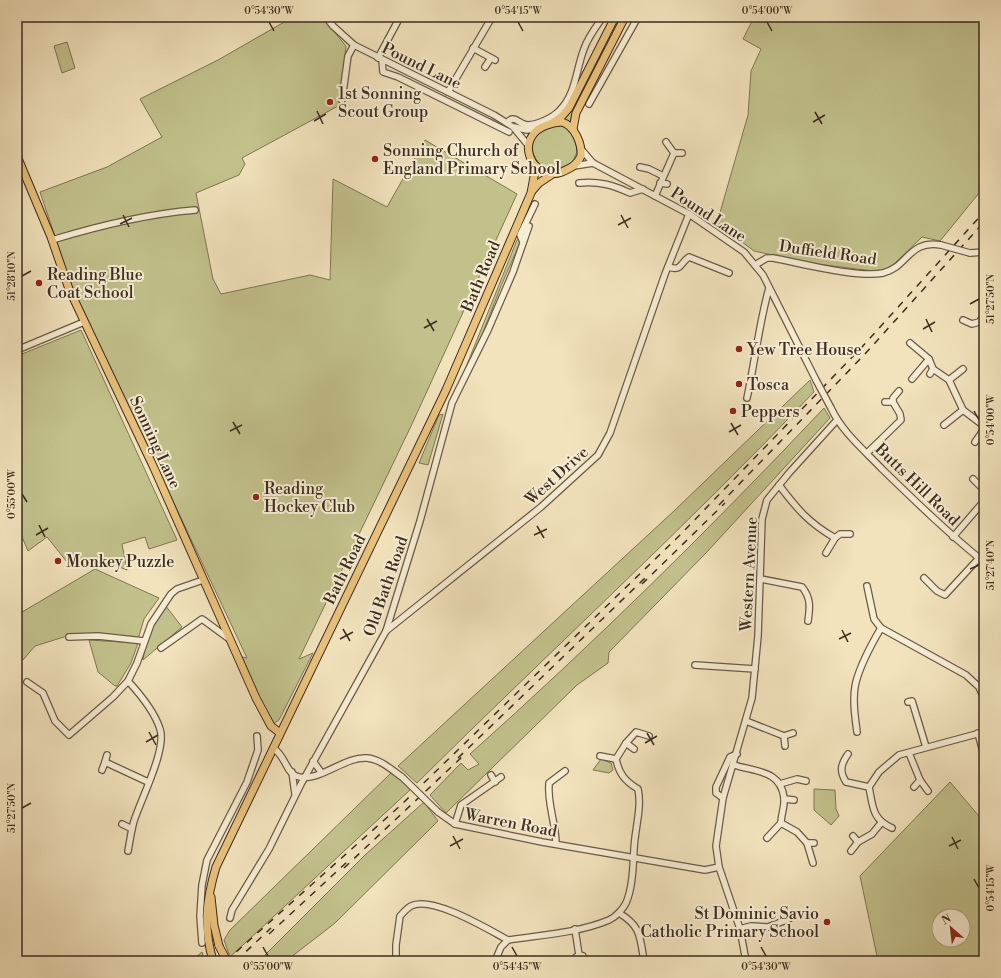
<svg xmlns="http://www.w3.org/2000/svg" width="1001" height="978" viewBox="0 0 1001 978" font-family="'Libre Bodoni',serif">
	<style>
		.green { fill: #c2c18c; stroke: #7f7655; fill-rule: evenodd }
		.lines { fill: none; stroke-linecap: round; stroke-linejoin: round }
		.minor-casing { stroke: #6a5a46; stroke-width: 8 }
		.major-casing { stroke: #3c2c1e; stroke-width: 9 }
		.minor { stroke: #f7edd4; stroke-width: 5.5 }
		.major { stroke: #e9c27e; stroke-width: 7 }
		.rail { stroke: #3c2c1e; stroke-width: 1.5; stroke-dasharray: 7 7; stroke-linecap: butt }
		.minor-bridge-casing { stroke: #6a5a46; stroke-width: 8; stroke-linecap: butt }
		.major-bridge-casing { stroke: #3c2c1e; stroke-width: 9; stroke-linecap: butt }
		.minor-bridge { stroke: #f7edd4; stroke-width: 5.5 }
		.major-bridge { stroke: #e9c27e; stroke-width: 7 }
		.ticks { fill: none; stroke: #3c2c1e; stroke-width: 1.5 }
		.poi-dot { fill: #8f2418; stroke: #f7edd4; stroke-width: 1.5 }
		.labels { text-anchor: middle; stroke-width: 4; stroke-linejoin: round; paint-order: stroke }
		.street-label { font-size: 16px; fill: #3c2c1e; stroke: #f7edd4 }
		.poi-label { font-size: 16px; fill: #3c2c1e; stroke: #f7edd4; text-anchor: start }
		.neatline { fill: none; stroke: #3c2c1e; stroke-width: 1.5 }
		.ticks-label { font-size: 10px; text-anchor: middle; fill: #3c2c1e }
	</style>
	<rect width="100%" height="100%" fill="#f2e3bd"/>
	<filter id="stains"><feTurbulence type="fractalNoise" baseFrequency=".005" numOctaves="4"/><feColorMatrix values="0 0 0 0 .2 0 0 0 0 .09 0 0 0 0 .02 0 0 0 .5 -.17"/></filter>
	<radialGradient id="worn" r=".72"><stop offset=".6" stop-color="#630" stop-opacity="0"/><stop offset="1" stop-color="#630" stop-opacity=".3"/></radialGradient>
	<g class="green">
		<polygon points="293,17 322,17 346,46 340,105 242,158 245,164 239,175 196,193 213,279 221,294 310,275 330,280 333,179 387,207 425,140 517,194 412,424 299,659 313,653 279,720 274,723 269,718 242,657 247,658 72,287 40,192 107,167 162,137 140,99 218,60"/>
		<polygon points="754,17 984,17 984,187 940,241 922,237 894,264 881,272 809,263 754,251 717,223 748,115 751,71 761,49 743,39"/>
		<polygon points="67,42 75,68 62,73 54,46"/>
		<polygon points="605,46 572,114 570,122 564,119 570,111"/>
		<path d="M555 126C570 124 576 139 577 152L572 163 552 171C537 166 531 155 532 139L539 132Z"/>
		<polygon points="526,229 501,286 462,387 462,377 517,240"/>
		<path d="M81 330 177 540 149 549 145 537 122 544 127 570C103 560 93 560 67 562L47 537 28 551 17 525V356Z"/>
		<path d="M810 380 814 392C686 527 549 652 417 783L398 766 675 510Z"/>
		<path d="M824 408 830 418 706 553 609 652 608 663 577 685 446 813 430 795 461 763 468 770 479 764 470 754C593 644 711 528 824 408Z"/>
		<polygon points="443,414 428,465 419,463 439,415"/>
		<polygon points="95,569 159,598 144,619 139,636 136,638 67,636 35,646 23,660 17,649 17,615"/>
		<polygon points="165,605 182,627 143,660 148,629"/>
		<polygon points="89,640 138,643 131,663 117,686 115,686 98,672"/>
		<polygon points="601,759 611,763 613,770 609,773 593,770"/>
		<polygon points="392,772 411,789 230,957 224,940 230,930"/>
		<path d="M950 782 984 822V961H878L860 876ZM939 916H963V940H939Z"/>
		<polygon points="814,789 835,790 836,809 839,816 831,825 814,810"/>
		<polygon points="424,802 438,821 335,923 286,961 259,961 364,856"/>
		<polygon points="202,952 205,961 191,961"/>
	</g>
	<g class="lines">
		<defs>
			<g id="minor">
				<polyline points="326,17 333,26 354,45 494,115 513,127 528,145"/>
				<polyline points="473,48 495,60"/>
				<polyline points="378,58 400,17"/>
				<polyline points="382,60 383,72 398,77 509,132"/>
				<polyline points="485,67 491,58"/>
				<polyline points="448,92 492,17"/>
				<polyline points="342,100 348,56 354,45"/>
				<polyline points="589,104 638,17"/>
				<path d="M507 123C514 113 519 125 528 125 537 125 552 118 559 111 576 95 576 69 584 49 588 37 596 27 603 17"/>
				<polyline points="514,127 527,130 537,129"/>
				<polyline points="581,149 593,163 689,214 744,252 763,275 816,380"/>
				<polyline points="674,153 682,153"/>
				<polyline points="574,166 593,163"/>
				<polyline points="640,167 649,169 663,176"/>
				<path d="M579 183C599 181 613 185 630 193L643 189"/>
				<polyline points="660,183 667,184"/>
				<polyline points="655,196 674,153 666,142"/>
				<path d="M52 240C98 226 147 214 195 210"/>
				<polyline points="523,242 520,235 535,204"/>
				<polyline points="970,253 984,252"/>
				<path d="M755 265 767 258H773C800 263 857 278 883 273 907 268 909 239 941 245"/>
				<path d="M668 267C683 271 679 264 689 257L729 273"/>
				<polyline points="963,320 972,324 979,322 984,316"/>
				<polyline points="910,343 929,359 933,369 949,380 963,410 984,426"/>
				<polyline points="17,350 84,322"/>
				<polyline points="930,374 933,369"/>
				<polyline points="912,379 929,359"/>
				<polyline points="949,380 963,369"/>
				<path d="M747 398C755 361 759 324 769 288"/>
				<polyline points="893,402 893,398 899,391"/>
				<path d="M831 408C842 432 864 450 882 469 915 501 948 533 984 562"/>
				<polyline points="944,425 963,410"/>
				<polyline points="975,442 984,429"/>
				<polyline points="867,453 901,420 900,414 893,402 885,402"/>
				<polyline points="973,479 984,490"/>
				<path d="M779 485C797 509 809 523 835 538L840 534H850"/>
				<polyline points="953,537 984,501"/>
				<polyline points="826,553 835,538"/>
				<polyline points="924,578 937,591 945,595 979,558"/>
				<path d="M761 579 802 587C811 598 810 607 808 621"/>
				<polyline points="867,586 874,619 881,628"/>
				<polyline points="386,631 541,507 598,455 610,433 665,274 689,214"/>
				<polyline points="69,637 98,636 144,641"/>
				<polyline points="161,648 202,619 228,638"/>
				<polyline points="695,665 755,669"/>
				<path d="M128 681C139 693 155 713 160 729 167 749 141 799 134 821 131 831 130 841 128 851"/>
				<polyline points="27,682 43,693 55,721 69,735 113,697 128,681 137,663 151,624 171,594 177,589 203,580"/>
				<polyline points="908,702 912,701 926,747"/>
				<polyline points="746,721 784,736 793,733"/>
				<path d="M857 732C855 716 852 698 856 682 861 663 871 645 881 628L966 675 979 687 984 698"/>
				<polyline points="978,733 984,756"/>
				<polyline points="784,736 785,746"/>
				<polyline points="626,743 634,749"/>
				<path d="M273 748C285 755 286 772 296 776 318 784 344 756 367 758 380 759 392 770 402 777"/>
				<polyline points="909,753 920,780 928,791"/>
				<path d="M848 754C841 764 839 771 846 782L869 787"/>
				<polyline points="107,755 105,762 148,782"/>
				<polyline points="600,756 616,759"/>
				<polyline points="313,761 321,772"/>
				<path d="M734 765C756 772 781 770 784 798 785 806 781 815 781 823L797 832 807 843H814"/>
				<polyline points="102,770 105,762"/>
				<polyline points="292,772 295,794"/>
				<polyline points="491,775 495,782"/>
				<polyline points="780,784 797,779 806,781"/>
				<polyline points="914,787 920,780"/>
				<polyline points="723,798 716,793 716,787 730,757 737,754"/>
				<polyline points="784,799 794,800"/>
				<polyline points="438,812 455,824 542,842 705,870 719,867"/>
				<polyline points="122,824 132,829"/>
				<polyline points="455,824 461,805 501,777"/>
				<path d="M892 828C872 819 873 807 869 787L879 772 899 755 984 732"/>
				<polyline points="853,836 858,842"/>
				<polyline points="767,838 781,823"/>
				<polyline points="807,843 813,863"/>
				<path d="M556 844C556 823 547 804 549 783L565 771"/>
				<polyline points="851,851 858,842 872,834 881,823"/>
				<path d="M619 913C641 926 640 937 644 961"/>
				<polyline points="230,918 232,910 269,849 301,784 386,631 420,521 452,403 488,330 513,272 529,226"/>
				<polyline points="575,929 579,955 575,958 575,961"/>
				<polyline points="740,929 751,926 768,927 789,919"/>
				<polyline points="202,943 200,916 202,885 207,860 247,782 258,750 257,736"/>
				<polyline points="579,955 583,956 584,961"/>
				<path d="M396 961V945L400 916C403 913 407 908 411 906 432 895 489 930 508 940"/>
				<path d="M495 961 501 947 508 940C541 935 578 933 609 920 616 917 623 909 626 903 633 887 633 865 634 849 635 828 642 808 638 789 625 781 619 774 616 759L626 743 636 732 649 736"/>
				<polyline points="746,961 740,929 719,867 716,846 723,798 752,698 758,636 762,519 767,500 789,473 837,420"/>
			</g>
			<g id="major">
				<polyline points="554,122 562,116 569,108 615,17"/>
				<path d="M562 122C575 126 582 144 581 156 577 165 571 168 562 172 532 183 512 137 547 125 552 123 557 122 562 122Z"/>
				<polyline points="573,129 576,113 625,17"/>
				<polyline points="17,156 51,237 69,289 154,468 256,698 271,726 280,733"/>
				<polyline points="532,191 539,183 551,175"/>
				<polyline points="211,897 214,925 219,946"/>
				<path d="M213 961C203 926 206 901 216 867L446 390 531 193 536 166"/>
			</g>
		</defs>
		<use href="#minor" class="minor-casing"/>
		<use href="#major" class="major-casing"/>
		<use href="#minor" class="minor"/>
		<use href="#major" class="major"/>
		<g class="rail">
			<polyline points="719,505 865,354 984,222"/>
			<polyline points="642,584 725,503"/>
			<polyline points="458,758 645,578"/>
			<polyline points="344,868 463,756"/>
			<polyline points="269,934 347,862"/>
			<polyline points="226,961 401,805 679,536 862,347 984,212"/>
			<polyline points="236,961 271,928"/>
		</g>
		<defs>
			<g id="minor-bridge">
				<polyline points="941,245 970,253"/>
				<polyline points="816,380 831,408"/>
				<polyline points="402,777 438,812"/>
			</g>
			<polyline id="major-bridge" points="219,946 227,961"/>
		</defs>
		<use href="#minor-bridge" class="minor-bridge-casing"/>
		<use href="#major-bridge" class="major-bridge-casing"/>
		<use href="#minor-bridge" class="minor-bridge"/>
		<use href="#major-bridge" class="major-bridge"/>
	</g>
	<path class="ticks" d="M269 22 274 31M518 22 523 31M767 22 772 31M317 111 323 124M815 112 822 124M314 121 326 114M813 122 825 115M123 215 129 227M621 215 628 228M120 224 132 218M618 225 631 218M22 276 31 271M970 304 979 299M427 319 434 331M926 319 932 332M424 328 437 321M923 329 935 322M974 411 979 420M233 422 240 434M731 423 738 435M230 431 242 425M729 432 741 425M22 494 27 502M39 525 45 537M537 526 544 538M36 535 48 528M534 535 547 529M970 569 979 565M343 629 350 641M842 630 848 642M340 639 353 632M839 639 851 633M149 732 156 745M647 733 654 745M146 742 158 735M645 743 657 736M22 808 31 803M453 836 460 849M952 837 958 849M450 846 463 839M949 846 961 840M974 879 979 888M263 947 268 956M512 947 517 956M761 947 766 956"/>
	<g class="poi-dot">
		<circle cx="330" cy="102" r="4"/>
		<circle cx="375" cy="159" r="4"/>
		<circle cx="39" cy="283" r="4"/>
		<circle cx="739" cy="349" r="4"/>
		<circle cx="739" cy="384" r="4"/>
		<circle cx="733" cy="411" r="4"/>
		<circle cx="256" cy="497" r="4"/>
		<circle cx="58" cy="561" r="4"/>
		<circle cx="827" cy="922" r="4"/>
	</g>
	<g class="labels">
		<g class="street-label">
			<text transform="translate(422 65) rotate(26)" y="6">Pound Lane</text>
			<text transform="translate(709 214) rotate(33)" y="6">Pound Lane</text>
			<text transform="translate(828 252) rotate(8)" y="6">Duffield Road</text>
			<text transform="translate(480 276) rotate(-67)" y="6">Bath Road</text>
			<text transform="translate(156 442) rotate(65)" y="6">Sonning Lane</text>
			<text transform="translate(556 475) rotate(-42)" y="6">West Drive</text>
			<text transform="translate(918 484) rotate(44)" y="6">Butts Hill Road</text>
			<text transform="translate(344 569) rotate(-64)" y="6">Bath Road</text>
			<text transform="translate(748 574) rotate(-87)" y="6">Western Avenue</text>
			<text transform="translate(385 586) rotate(-71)" y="6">Old Bath Road</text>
			<text transform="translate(511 822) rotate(11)" y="6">Warren Road</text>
		</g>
		<g class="poi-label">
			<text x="338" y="99">1st Sonning<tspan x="338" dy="18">Scout Group</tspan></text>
			<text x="383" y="156">Sonning Church of<tspan x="383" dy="18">England Primary School</tspan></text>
			<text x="47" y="280">Reading Blue<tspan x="47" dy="18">Coat School</tspan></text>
			<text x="747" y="355">Yew Tree House</text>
			<text x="747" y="390">Tosca</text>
			<text x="741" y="417">Peppers</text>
			<text x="264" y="494">Reading<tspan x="264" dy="18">Hockey Club</tspan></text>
			<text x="66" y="567">Monkey Puzzle</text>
			<text x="819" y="919" text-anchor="end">St Dominic Savio<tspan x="819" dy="18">Catholic Primary School</tspan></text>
		</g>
	</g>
	<rect width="1001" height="978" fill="none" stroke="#f2e3bd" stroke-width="44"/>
	<g transform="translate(951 928) rotate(332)"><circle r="19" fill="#f7edd4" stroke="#aca08b"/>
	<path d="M0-3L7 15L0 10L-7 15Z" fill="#8f2418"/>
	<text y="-6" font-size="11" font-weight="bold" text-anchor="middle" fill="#3c2c1e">N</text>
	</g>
	<rect x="22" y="22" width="957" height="934" class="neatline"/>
	<g class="ticks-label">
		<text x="269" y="14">0°54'30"W</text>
		<text x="518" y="14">0°54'15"W</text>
		<text x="767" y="14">0°54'00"W</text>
		<text transform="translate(11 276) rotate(-90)" y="4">51°28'10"N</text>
		<text transform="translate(990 299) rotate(-90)" y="4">51°27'50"N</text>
		<text transform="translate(990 420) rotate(-90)" y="4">0°54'00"W</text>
		<text transform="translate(11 494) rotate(-90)" y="4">0°55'00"W</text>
		<text transform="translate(990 565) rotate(-90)" y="4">51°27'40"N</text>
		<text transform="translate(11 808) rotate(-90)" y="4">51°27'50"N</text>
		<text transform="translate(990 888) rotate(-90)" y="4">0°54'15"W</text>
		<text x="268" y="970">0°55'00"W</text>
		<text x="517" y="970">0°54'45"W</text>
		<text x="766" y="970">0°54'30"W</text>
	</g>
	<rect width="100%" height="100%" filter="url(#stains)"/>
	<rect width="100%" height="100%" fill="url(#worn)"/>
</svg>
